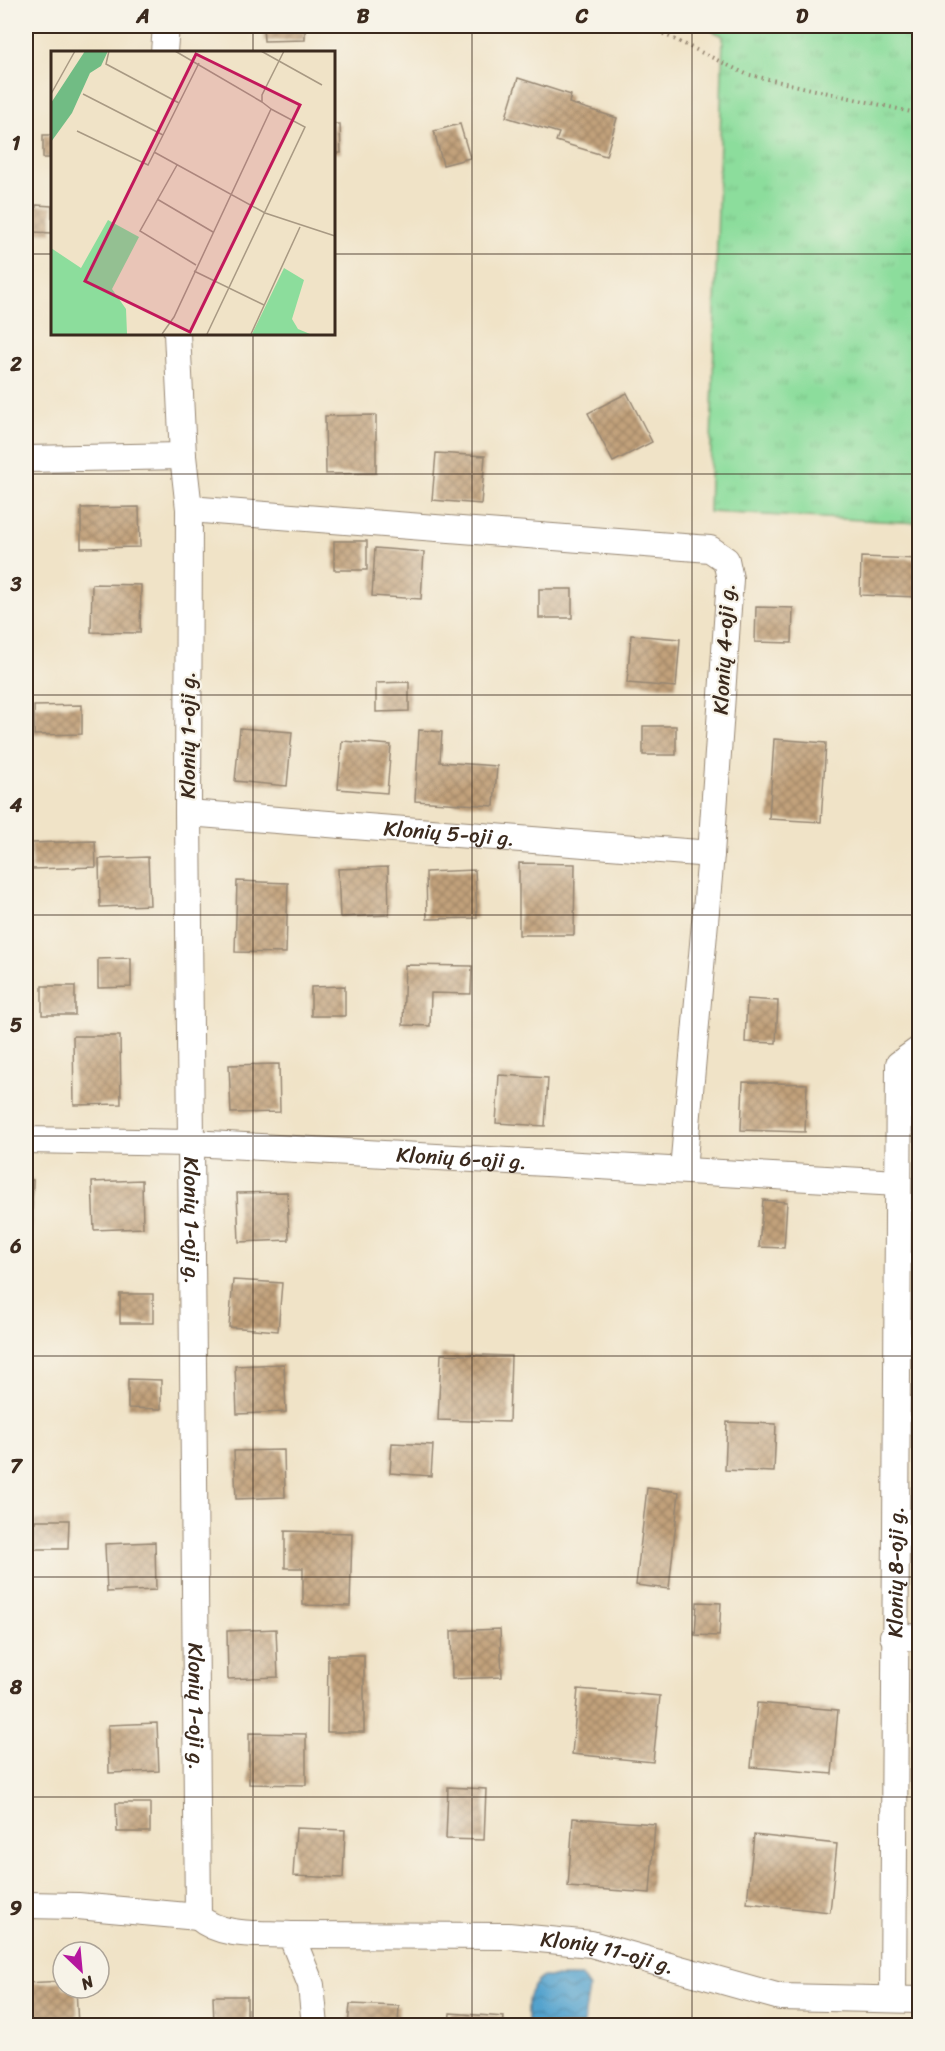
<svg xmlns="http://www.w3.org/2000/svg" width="945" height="2051" viewBox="0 0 945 2051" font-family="Sriracha,sans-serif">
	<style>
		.grass { fill: url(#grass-tufts); stroke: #64845d; stroke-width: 1.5 }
		.water { fill: url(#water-waves); stroke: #476676; stroke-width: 1.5 }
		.building { fill: url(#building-cross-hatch) }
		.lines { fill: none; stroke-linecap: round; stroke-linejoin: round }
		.street-casing { stroke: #968672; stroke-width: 28 }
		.path { stroke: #968672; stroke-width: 4; stroke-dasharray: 1.5 4.5; stroke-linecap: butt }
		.street { stroke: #fff; stroke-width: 26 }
		.grid { fill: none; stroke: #3b2a1e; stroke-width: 1.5; stroke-opacity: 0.55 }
		.labels { text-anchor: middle; stroke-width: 4.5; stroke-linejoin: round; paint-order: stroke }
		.street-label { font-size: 21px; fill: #3b2a1e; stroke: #f7f3e8 }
		.inset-road { fill: none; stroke: #a89983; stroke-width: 1.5 }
		.view { fill: #c2185b; fill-opacity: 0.15; stroke: #c2185b; stroke-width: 3 }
		.inset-edge { fill: none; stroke: #3b2a1e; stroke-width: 3 }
		.neatline { fill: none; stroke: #3b2a1e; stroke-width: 2 }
		.grid-label { font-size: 20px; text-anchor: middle; font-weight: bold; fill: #3b2a1e }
	</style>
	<defs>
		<pattern id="grass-tufts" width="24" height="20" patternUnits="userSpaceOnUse" patternTransform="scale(1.5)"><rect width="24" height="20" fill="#8cdd9c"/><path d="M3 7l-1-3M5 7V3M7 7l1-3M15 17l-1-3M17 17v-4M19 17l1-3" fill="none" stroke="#7abe86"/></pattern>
		<pattern id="water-waves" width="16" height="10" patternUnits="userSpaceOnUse" patternTransform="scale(1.5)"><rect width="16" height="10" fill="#53a2cd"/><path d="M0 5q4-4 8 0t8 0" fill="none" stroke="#4684a6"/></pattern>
		<pattern id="building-cross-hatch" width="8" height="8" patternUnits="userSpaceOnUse" patternTransform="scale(1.5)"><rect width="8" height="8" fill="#c2a27c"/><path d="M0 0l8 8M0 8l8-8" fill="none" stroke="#9f8465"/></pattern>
	</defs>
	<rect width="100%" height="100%" fill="#f7f3e8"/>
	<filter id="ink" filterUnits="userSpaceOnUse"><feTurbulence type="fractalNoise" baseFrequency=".0167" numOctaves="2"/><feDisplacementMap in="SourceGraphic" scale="12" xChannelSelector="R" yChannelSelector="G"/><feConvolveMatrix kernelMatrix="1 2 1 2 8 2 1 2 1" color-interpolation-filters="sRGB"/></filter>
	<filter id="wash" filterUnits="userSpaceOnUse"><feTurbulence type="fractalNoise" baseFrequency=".008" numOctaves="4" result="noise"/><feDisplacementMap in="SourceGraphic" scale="24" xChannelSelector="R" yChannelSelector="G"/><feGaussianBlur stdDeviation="1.35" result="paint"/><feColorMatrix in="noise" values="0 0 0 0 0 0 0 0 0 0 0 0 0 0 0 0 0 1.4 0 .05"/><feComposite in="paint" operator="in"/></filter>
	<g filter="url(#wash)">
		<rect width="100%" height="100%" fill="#f0e3c7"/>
		<polygon class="grass" points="703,26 919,26 919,523 709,512 723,36"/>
		<path class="water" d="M543 1977H582L589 1988 583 2025H528C528 2002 524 1993 543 1977Z"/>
		<g id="blocks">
			<g class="building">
				<polygon points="263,26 305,26 305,40 264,41"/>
				<polygon points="518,78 571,95 569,103 617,118 606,156 556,141 559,133 506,117"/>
				<polygon points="333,124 340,124 341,153 333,153"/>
				<polygon points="460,124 470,158 443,165 434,131"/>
				<rect x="43" y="135" width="9" height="23"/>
				<polygon points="36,205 52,206 52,233 34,232"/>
				<polygon points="627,393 652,442 613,462 588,413"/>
				<polygon points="376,415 376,473 326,474 325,416"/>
				<polygon points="436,453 485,456 481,504 432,500"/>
				<polygon points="139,507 140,547 81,548 81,508"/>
				<rect x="334" y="541" width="33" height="29"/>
				<polygon points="375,548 424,552 421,599 372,596"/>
				<polygon points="861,557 920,559 920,597 860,595"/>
				<polygon points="92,584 141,585 140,633 91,632"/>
				<rect x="539" y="589" width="33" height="29"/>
				<polygon points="756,607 793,608 792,643 755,642"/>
				<polygon points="631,635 680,639 676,687 627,683"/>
				<polygon points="409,682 409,711 376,712 376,683"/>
				<polygon points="82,705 82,734 34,735 34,706"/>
				<rect x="643" y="726" width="33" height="29"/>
				<polygon points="240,728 292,732 287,786 235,781"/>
				<polygon points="419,730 442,732 440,762 497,766 494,806 415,801"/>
				<polygon points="774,739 826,743 821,822 769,819"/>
				<polygon points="342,741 391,745 387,793 338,789"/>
				<rect x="917" y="747" width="3" height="57"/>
				<polygon points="95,841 96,867 32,869 31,843"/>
				<polygon points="148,857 150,905 100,907 99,859"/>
				<polygon points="519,863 575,864 574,935 519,935"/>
				<polygon points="388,867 389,915 340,917 338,869"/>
				<polygon points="475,870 477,918 427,919 426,872"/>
				<polygon points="237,881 288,883 286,953 235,952"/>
				<polygon points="131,958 131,987 98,988 98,959"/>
				<polygon points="405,965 472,966 471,994 431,993 430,1026 403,1025"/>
				<rect x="42" y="986" width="33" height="29"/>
				<polygon points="345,986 345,1016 311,1016 311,987"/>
				<polygon points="747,999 778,1001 776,1043 745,1042"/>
				<polygon points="73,1036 120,1036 121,1104 74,1105"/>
				<polygon points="279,1064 280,1112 231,1113 229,1065"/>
				<polygon points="499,1075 548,1078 545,1126 496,1123"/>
				<polygon points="743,1082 807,1084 805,1132 741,1130"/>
				<polygon points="26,1180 33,1180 31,1232 26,1232"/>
				<polygon points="142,1180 143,1228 94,1230 92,1182"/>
				<polygon points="287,1192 289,1240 239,1242 237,1193"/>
				<polygon points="763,1200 787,1202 784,1248 759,1247"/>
				<polygon points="233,1280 282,1283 278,1331 229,1327"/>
				<rect x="120" y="1294" width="33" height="29"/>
				<polygon points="441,1354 511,1356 509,1422 438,1420"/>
				<polygon points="284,1364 286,1412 237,1414 235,1366"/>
				<polygon points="128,1379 161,1380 161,1409 128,1408"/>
				<polygon points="727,1422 776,1424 774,1472 725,1470"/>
				<polygon points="392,1443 433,1445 431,1476 390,1473"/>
				<polygon points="284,1450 285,1497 236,1499 234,1451"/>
				<polygon points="647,1488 679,1492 669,1589 636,1585"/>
				<polygon points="35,1520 69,1520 68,1549 35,1549"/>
				<polygon points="285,1531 352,1533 350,1606 303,1605 303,1568 285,1568"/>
				<polygon points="155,1542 156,1590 107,1592 105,1544"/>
				<polygon points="697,1602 721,1603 719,1636 695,1635"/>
				<polygon points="276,1629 278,1677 228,1679 227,1631"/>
				<polygon points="500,1629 502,1677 452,1679 451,1631"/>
				<polygon points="328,1655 364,1655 364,1732 327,1732"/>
				<polygon points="578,1689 660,1696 653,1762 572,1754"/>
				<polygon points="757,1703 838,1710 832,1774 751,1767"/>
				<polygon points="157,1723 159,1771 109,1773 108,1725"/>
				<polygon points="249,1733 306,1734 306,1785 249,1784"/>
				<polygon points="448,1787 486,1789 484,1840 446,1839"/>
				<polygon points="116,1803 150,1803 150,1832 117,1832"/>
				<polygon points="573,1818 655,1824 650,1893 568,1887"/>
				<polygon points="296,1828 345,1830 343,1878 293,1876"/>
				<polygon points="754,1835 837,1844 830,1912 747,1903"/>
				<polygon points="63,1981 63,1988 76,1988 78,2026 26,2026 26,1983"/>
				<polygon points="213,1996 247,1996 247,2025 214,2025"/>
				<polygon points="350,2004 399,2006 398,2026 348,2026"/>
				<polygon points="450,2013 504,2017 503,2026 449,2026"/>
				<polygon points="714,2018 751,2021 751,2026 713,2026"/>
			</g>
		</g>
	</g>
	<g filter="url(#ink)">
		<use href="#blocks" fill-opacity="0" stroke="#968672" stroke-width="1.5"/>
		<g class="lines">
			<defs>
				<g id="street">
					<polyline points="164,52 166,26"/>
					<path id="s1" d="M177 333 183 456 189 509 188 813 198 1917C222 1938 260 1933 291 1935L311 1985 315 2026"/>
					<polyline points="26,459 183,456"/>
					<polyline points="189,509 710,549 726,560 730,579 711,854 683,1170"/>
					<path id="s2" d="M188 813 711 854"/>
					<path id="s3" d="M26 1140 191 1143 898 1183"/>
					<polyline points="893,1636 920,1638"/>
					<polyline points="26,1905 78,1906 198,1917"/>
					<path id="s4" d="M291 1935 508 1936 591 1944 780 1997 920 2000"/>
					<path id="s5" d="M893 1998 899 1064 920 1049"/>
				</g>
			</defs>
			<use href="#street" class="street-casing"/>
			<polyline class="path" points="647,26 746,74 920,114"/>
			<use href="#street" class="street"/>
		</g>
	</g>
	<path class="grid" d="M253 26V52M472 26V2026M692 26V2026M26 254H52M333 254H920M253 333V2026M26 474H920M26 695H920M26 915H920M26 1136H920M26 1356H920M26 1577H920M26 1797H920"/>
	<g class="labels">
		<g class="street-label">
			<text transform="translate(724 649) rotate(-87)" y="7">Klonių 4-oji g.</text>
			<text transform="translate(188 735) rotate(-90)" y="7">Klonių 1-oji g.</text>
			<text dy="7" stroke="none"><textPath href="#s2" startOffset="262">Klonių 5-oji g.</textPath></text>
			<text dy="7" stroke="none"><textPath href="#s3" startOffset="436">Klonių 6-oji g.</textPath></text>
			<text dy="7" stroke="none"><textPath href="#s1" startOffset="888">Klonių 1-oji g.</textPath></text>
			<text dy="7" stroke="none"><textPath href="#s5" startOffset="426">Klonių 8-oji g.</textPath></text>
			<text dy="7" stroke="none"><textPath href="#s1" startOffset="1374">Klonių 1-oji g.</textPath></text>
			<text dy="7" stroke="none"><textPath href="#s4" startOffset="318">Klonių 11-oji g.</textPath></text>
		</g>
	</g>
	<g transform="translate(51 51)">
		<rect width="284" height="284" fill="#f0e3c7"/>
		<path d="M57 169 88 186 61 238 75 258 76 283H0V197L30 217Z" fill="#8cdd9c"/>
		<path d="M34 0H57L50 15 39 22 21 62 0 91V52Z" fill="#71bc84"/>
		<path d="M233 217 253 229 241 268 247 278 259 283H201Z" fill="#8cdd9c"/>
		<path class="inset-road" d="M58 0 55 13 128 52M124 0 211 51M210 0 271 34M0 43 24 0M32 43 112 84M26 80 97 114 148 12M103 101 214 162 284 185M126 114 89 180 145 214M106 148 162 181M143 220 213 254M111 283 123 266 220 58 211 51V44L233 0M156 283 254 76 220 58M200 283 249 176"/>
		<path class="view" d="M145 3 249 54 139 281 34 230Z"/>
		<rect width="284" height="284" class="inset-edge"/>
	</g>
	<rect width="945" height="2051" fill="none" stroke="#f7f3e8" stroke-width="66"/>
	<g transform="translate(81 1970) rotate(154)"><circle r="28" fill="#f7f3e8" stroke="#aca397" stroke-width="1.5"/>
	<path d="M0-4.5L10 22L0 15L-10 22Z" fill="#b5179e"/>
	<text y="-9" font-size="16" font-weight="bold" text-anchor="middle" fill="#3b2a1e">N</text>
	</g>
	<rect x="33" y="33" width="879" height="1985" class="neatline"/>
	<g class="grid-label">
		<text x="143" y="23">A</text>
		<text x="363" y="23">B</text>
		<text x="582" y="23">C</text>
		<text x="802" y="23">D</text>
		<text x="16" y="150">1</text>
		<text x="16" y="371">2</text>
		<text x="16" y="591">3</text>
		<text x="16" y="812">4</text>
		<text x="16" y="1032">5</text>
		<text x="16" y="1253">6</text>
		<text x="16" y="1473">7</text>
		<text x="16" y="1694">8</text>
		<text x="16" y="1915">9</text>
	</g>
</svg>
